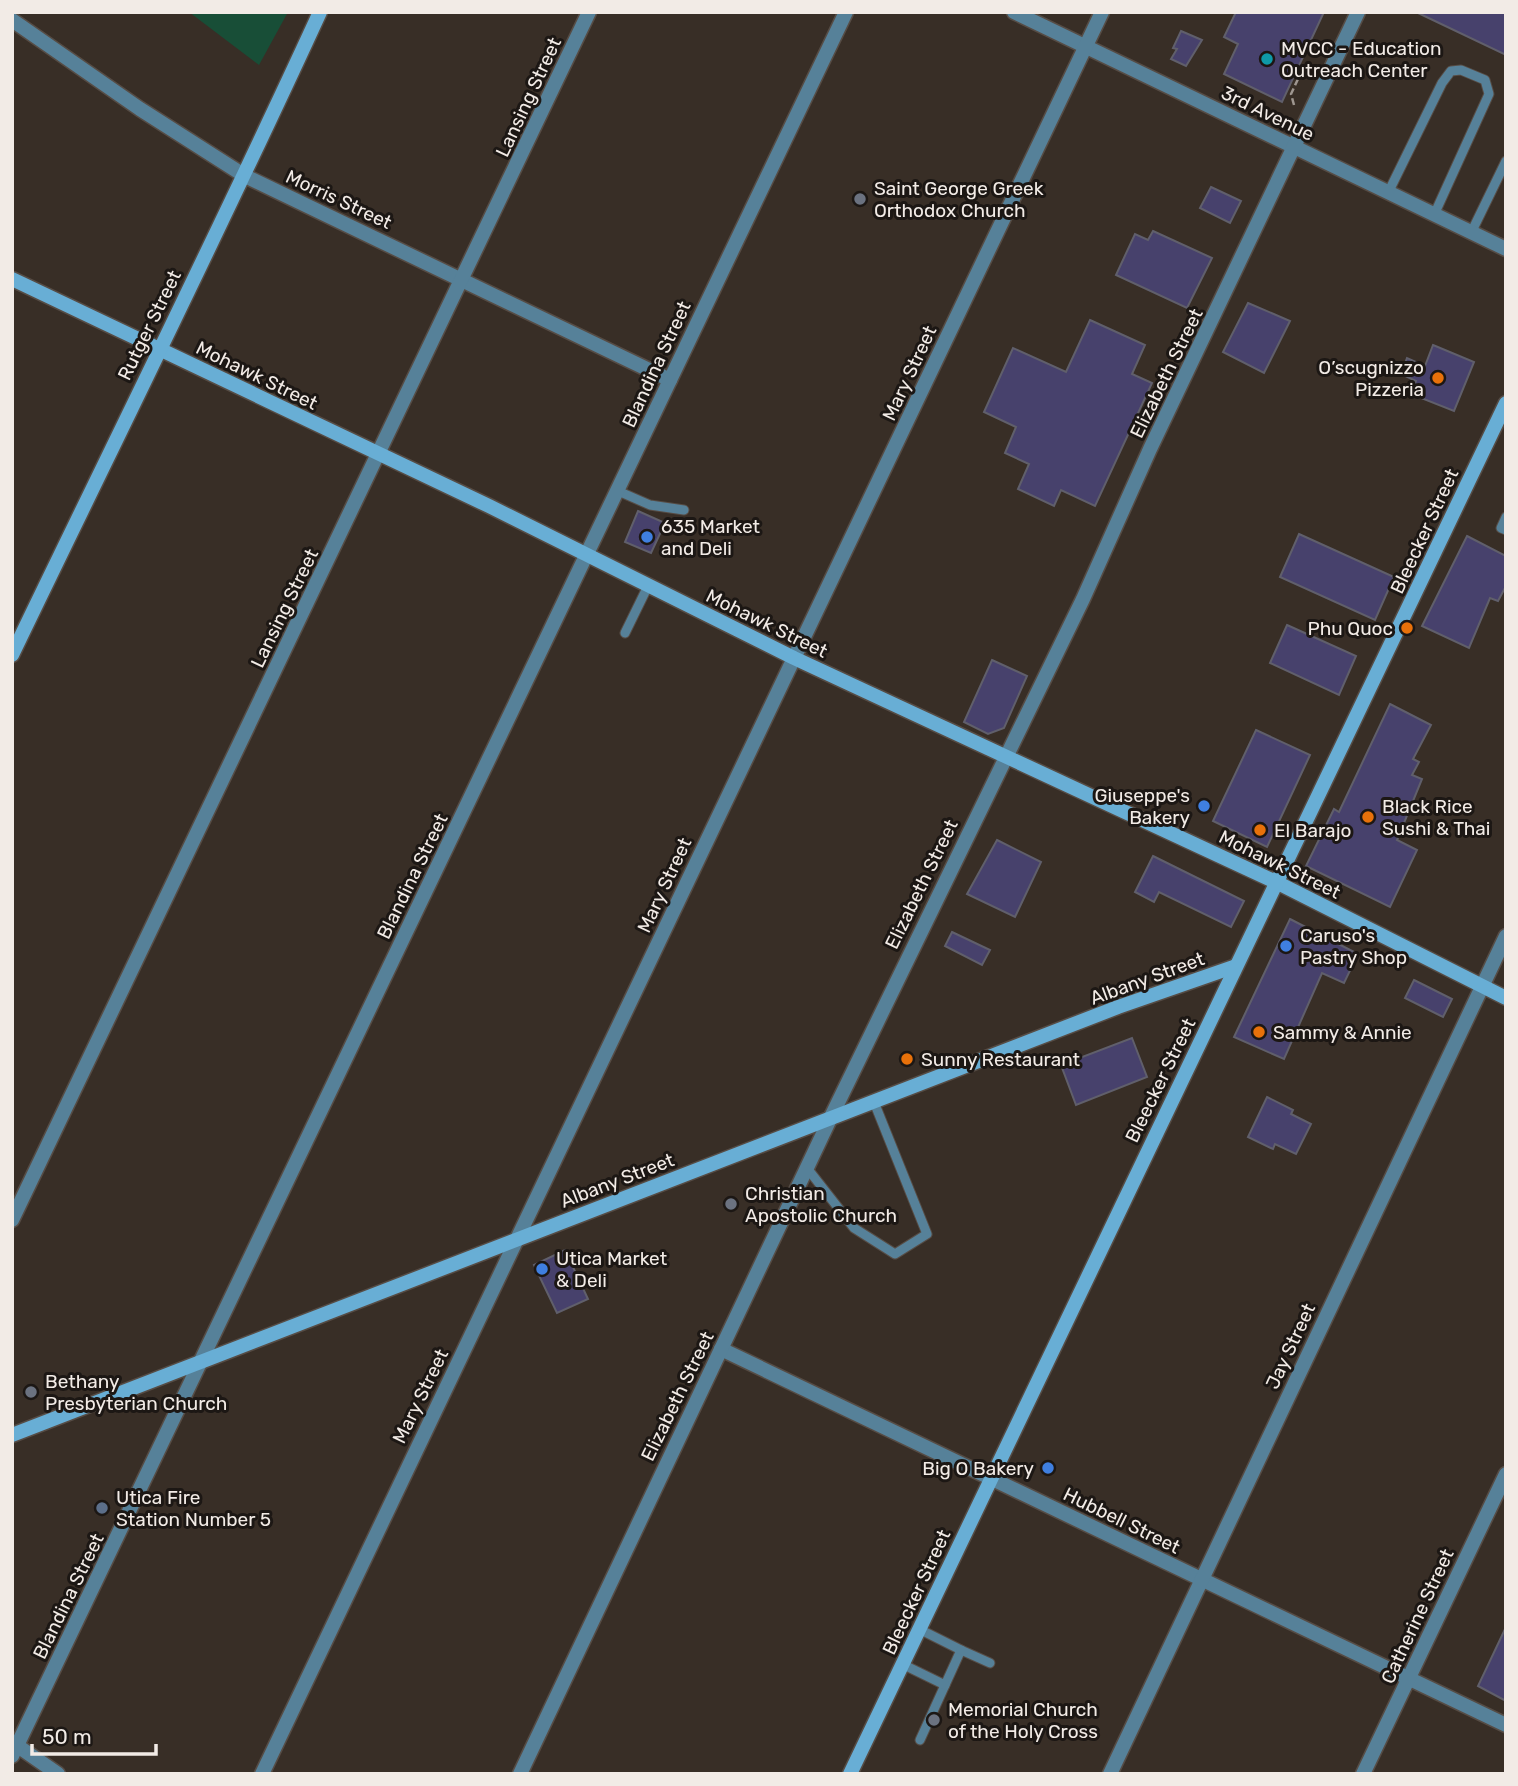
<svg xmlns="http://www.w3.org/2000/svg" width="1518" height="1786" viewBox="0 0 1518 1786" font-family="Rubik,sans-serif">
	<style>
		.green { fill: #184e37 }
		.building { fill: #47416c; stroke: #605f6b; stroke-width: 2 }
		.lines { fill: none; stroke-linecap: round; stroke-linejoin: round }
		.lane-casing { stroke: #564c45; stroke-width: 11 }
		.street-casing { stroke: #564c45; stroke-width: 17 }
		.secondary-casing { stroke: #564c45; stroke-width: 17 }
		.path { stroke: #9e9690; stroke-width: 2.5; stroke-dasharray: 7 3.5; stroke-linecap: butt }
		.lane { stroke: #568199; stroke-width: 9 }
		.street { stroke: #568199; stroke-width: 14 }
		.secondary { stroke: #68aed5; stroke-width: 14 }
		.culture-dot { fill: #0f9aa8; stroke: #1c1714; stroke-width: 2.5 }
		.worship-dot { fill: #6b7280; stroke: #1c1714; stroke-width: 2.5 }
		.food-dot { fill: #e8710a; stroke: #1c1714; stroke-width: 2.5 }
		.shop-dot { fill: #3f7fe0; stroke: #1c1714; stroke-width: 2.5 }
		.service-dot { fill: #5c6f8a; stroke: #1c1714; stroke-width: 2.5 }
		.labels { text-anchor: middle; stroke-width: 6; stroke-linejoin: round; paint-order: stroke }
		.poi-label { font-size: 19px; fill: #f2ebe6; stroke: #1c1714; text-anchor: start }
		.street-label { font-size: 19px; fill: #f2ebe6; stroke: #1c1714 }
	</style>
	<rect width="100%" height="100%" fill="#382e26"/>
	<polygon class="green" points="189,12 288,12 259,65"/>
	<g class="building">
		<polygon points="1236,12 1324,12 1282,102 1224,74 1238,44 1224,37"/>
		<polygon points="1416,12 1506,12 1506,55"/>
		<polygon points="1181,31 1202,40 1186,66 1171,59 1177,49 1173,48"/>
		<polygon points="1211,187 1241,201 1230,223 1200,208"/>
		<polygon points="1153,231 1212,258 1187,308 1116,275 1135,234 1148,240"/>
		<polygon points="1248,303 1290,321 1264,373 1223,352"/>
		<polygon points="1090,320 1145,345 1132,374 1152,383 1095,506 1061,490 1054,506 1018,489 1029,464 1005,453 1016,427 984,412 1013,348 1066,372"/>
		<polygon points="1433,345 1474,362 1454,411 1411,394 1416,381 1401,374 1407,358 1425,366"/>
		<polygon points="638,511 665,523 651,553 625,542"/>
		<polygon points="1299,534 1394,577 1375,620 1280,577"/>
		<polygon points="1467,536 1506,556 1506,586 1498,601 1490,598 1469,648 1422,626"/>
		<polygon points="1287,625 1356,656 1339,695 1270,663"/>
		<polygon points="992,660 1027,676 1004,728 988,734 964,722"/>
		<polygon points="1390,704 1431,725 1413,759 1419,762 1412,775 1422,779 1397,840 1417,850 1390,907 1306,866 1334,809 1339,812"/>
		<polygon points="1256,730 1310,755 1267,847 1213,821"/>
		<polygon points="997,840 1041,862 1015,917 967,894"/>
		<polygon points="1153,856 1244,901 1231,927 1159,892 1154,902 1135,892"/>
		<polygon points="1290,919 1358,954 1344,983 1322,973 1284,1059 1234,1037"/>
		<polygon points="952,932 990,950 982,965 945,946"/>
		<polygon points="1414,980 1452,999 1443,1017 1405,998"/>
		<polygon points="1132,1038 1147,1077 1076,1105 1061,1065"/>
		<polygon points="1267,1097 1293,1110 1291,1114 1311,1124 1296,1154 1275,1144 1273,1149 1248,1137"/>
		<polygon points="565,1250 588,1299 557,1313 534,1265"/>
		<polygon points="1506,1627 1506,1701 1478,1686"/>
	</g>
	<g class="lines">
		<defs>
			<g id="lane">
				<polyline points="1388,193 1442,83 1451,71 1461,70 1485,80 1489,94 1434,215"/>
				<polyline points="1471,233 1506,161"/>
				<polyline points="618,491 650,505 684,510"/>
				<polyline points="1506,517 1501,528 1506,530"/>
				<polyline points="625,633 648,586"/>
				<polyline points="807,1168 854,1228 895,1254 927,1234 874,1102"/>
				<polyline points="919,1629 961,1650 920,1740"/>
				<polyline points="961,1650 990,1663"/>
				<polyline points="902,1664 945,1685"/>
			</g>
			<g id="street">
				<polyline points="1014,12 1506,249"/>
				<polyline points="12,20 140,109 245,176 670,380"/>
				<polyline points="12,1220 589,12"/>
				<polyline points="721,1349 1506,1725"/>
				<polyline points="12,1742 58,1774"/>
				<polyline points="12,1756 846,12"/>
				<polyline points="262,1774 1102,12"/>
				<polyline points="520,1774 830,1119 1083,599 1150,449 1358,12"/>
				<polyline points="1110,1774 1506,936"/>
				<polyline points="1363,1774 1506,1474"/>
			</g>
			<g id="secondary">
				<polyline points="12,279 489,506 794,658 1278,883 1506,998"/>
				<path d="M12 655C115 441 221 228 320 12"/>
				<polyline points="12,1435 1118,1007 1236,966"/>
				<polyline points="850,1774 1506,403"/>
			</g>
		</defs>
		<use href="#lane" class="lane-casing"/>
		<use href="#street" class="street-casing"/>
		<use href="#secondary" class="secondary-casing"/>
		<polyline class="path" points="1294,105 1291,94 1298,79 1308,75"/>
		<use href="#lane" class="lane"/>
		<use href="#street" class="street"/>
		<use href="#secondary" class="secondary"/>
	</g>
	<circle class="culture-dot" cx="1267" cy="59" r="7"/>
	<g class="worship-dot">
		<circle cx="860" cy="199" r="7"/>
		<circle cx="731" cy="1204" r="7"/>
		<circle cx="31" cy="1392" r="7"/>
		<circle cx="934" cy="1720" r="7"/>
	</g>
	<g class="food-dot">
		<circle cx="1438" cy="378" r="7"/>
		<circle cx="1407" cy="628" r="7"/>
		<circle cx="1368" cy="817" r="7"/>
		<circle cx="1260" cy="830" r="7"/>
		<circle cx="1259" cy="1032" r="7"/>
		<circle cx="907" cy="1059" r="7"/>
	</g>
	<g class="shop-dot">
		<circle cx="647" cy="537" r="7"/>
		<circle cx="1204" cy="806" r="7"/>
		<circle cx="1286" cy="946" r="7"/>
		<circle cx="542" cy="1269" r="7"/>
		<circle cx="1048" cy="1468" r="7"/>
	</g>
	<circle class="service-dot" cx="102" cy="1508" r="7"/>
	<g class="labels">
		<g class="poi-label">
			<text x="1281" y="55">MVCC - Education<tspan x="1281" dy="22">Outreach Center</tspan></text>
			<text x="874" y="195">Saint George Greek<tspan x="874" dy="22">Orthodox Church</tspan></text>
			<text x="1424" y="374" text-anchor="end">O’scugnizzo<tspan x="1424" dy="22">Pizzeria</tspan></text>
			<text x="661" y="533">635 Market<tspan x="661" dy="22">and Deli</tspan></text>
			<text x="1393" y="635" text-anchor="end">Phu Quoc</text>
			<text x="1190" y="802" text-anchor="end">Giuseppe's<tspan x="1190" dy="22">Bakery</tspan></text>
			<text x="1382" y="813">Black Rice<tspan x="1382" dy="22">Sushi &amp; Thai</tspan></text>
			<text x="1274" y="837">El Barajo</text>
			<text x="1300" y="942">Caruso's<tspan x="1300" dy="22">Pastry Shop</tspan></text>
			<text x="1273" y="1039">Sammy &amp; Annie</text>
			<text x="921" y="1066">Sunny Restaurant</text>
			<text x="745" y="1200">Christian<tspan x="745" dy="22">Apostolic Church</tspan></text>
			<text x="556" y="1265">Utica Market<tspan x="556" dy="22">&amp; Deli</tspan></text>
			<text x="45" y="1388">Bethany<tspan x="45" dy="22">Presbyterian Church</tspan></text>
			<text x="1034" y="1475" text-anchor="end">Big O Bakery</text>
			<text x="116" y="1504">Utica Fire<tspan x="116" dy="22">Station Number 5</tspan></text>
			<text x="948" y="1716">Memorial Church<tspan x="948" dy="22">of the Holy Cross</tspan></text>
		</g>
		<g class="street-label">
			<text transform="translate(528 97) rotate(-65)" y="7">Lansing Street</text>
			<text transform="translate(1268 113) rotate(26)" y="7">3rd Avenue</text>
			<text transform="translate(339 199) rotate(25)" y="7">Morris Street</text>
			<text transform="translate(149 325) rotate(-64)" y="7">Rutger Street</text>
			<text transform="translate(656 364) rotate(-65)" y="7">Blandina Street</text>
			<text transform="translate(909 373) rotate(-65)" y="7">Mary Street</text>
			<text transform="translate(1166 373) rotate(-64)" y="7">Elizabeth Street</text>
			<text transform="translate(257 375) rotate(26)" y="7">Mohawk Street</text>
			<text transform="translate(1424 531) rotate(-65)" y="7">Bleecker Street</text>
			<text transform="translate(284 608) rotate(-64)" y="7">Lansing Street</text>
			<text transform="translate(767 623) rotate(26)" y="7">Mohawk Street</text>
			<text transform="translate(1280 864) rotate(26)" y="7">Mohawk Street</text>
			<text transform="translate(412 876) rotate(-64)" y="7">Blandina Street</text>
			<text transform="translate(921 884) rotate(-64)" y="7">Elizabeth Street</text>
			<text transform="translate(664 885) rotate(-65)" y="7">Mary Street</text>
			<text transform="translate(1147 978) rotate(-20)" y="7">Albany Street</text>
			<text transform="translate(1160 1080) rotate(-64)" y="7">Bleecker Street</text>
			<text transform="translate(617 1180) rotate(-21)" y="7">Albany Street</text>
			<text transform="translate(1290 1346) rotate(-65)" y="7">Jay Street</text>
			<text transform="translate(420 1396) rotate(-64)" y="7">Mary Street</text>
			<text transform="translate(677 1396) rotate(-64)" y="7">Elizabeth Street</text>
			<text transform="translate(1122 1520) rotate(26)" y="7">Hubbell Street</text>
			<text transform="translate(916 1592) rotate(-65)" y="7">Bleecker Street</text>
			<text transform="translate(68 1596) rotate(-64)" y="7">Blandina Street</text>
			<text transform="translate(1417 1616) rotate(-65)" y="7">Catherine Street</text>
		</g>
	</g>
	<rect width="1518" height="1786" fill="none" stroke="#f2ebe6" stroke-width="28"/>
	<path d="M32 1744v10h124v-10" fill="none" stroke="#f2ebe6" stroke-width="3.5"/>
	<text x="42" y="1744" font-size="21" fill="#f2ebe6" stroke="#1c1714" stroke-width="5" paint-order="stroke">50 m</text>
</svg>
